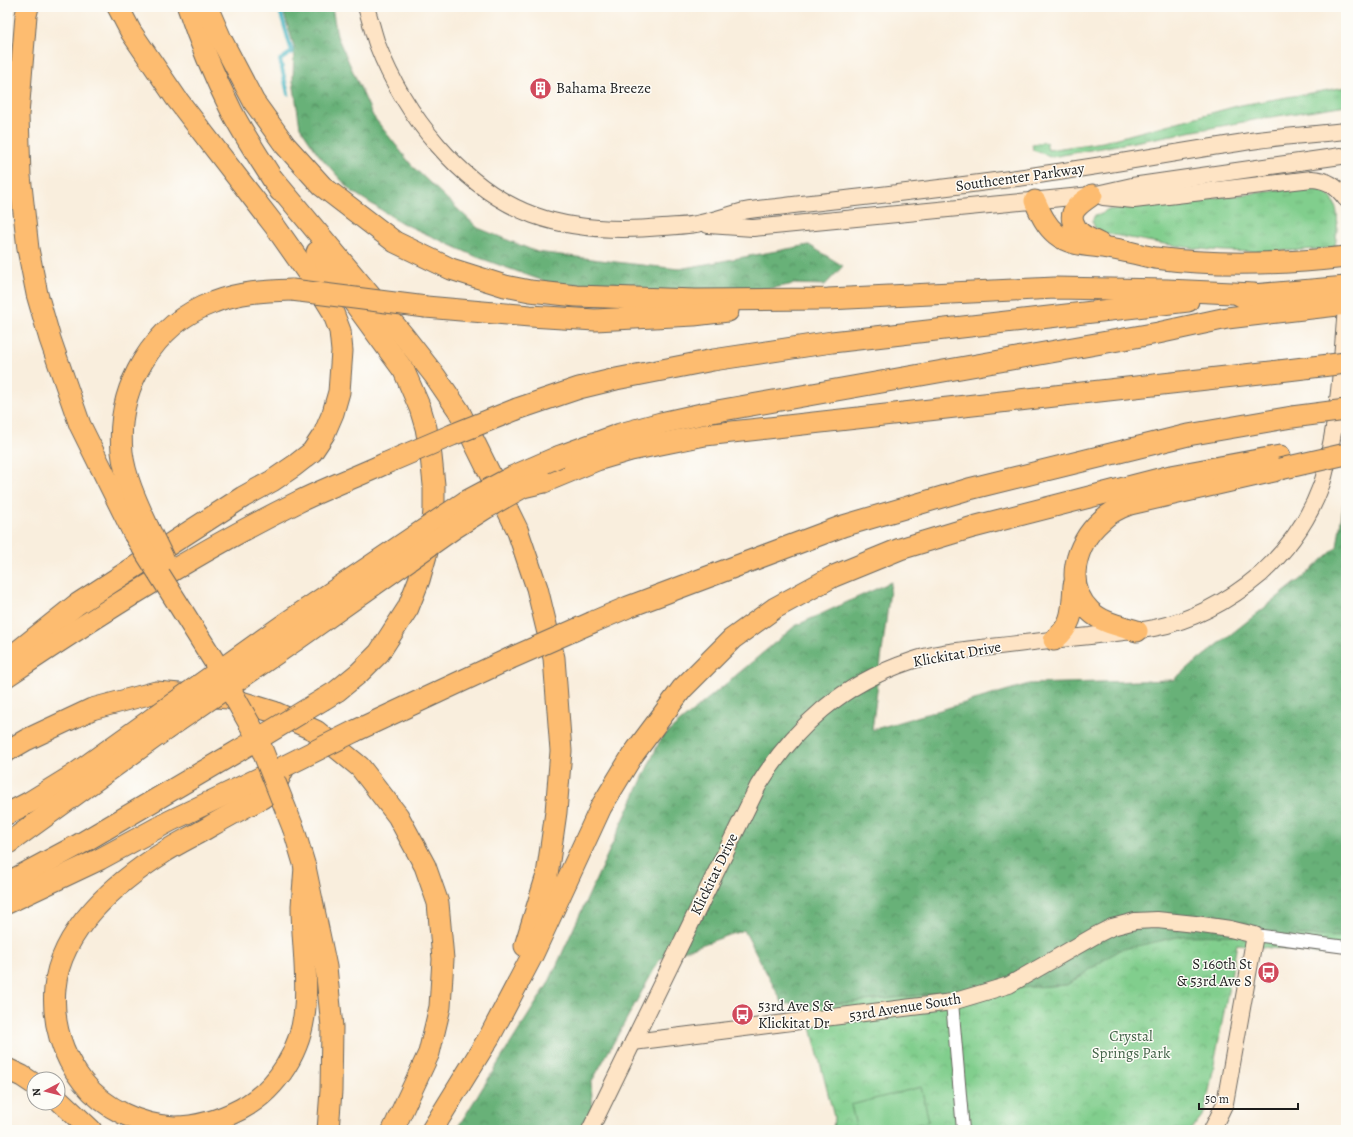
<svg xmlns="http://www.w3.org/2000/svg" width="1353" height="1137" viewBox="0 0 1353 1137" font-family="Alegreya,serif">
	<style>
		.grass { fill: url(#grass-tufts); stroke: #4e7554 }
		.forest { fill: url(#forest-crowns); stroke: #42664a }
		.park { fill: url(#park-crowns); stroke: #4e7554 }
		.pitch { fill: #81ce8d; stroke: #4e7554 }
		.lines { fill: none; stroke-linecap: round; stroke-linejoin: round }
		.stream { stroke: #47b5c2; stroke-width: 4 }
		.street-casing { stroke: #696660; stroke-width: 14 }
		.secondary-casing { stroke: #696660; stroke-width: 18 }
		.highway-casing { stroke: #696660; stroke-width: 23 }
		.street { stroke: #fff; stroke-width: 12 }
		.secondary { stroke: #fee4c5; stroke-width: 16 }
		.highway { stroke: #fdbc6f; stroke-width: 21 }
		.highway-bridge-casing { stroke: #696660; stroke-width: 23; stroke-linecap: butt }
		.highway-bridge { stroke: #fdbc6f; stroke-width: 21 }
		.labels { text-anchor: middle; stroke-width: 3; stroke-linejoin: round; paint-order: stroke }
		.poi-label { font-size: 15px; fill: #1c1c1c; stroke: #fdfcf7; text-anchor: start }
		.street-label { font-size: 15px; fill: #1c1c1c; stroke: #fdfcf7 }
		.park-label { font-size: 15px; fill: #446349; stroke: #fdfcf7 }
	</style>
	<defs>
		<pattern id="grass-tufts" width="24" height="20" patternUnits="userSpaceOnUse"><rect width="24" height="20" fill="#81ce8d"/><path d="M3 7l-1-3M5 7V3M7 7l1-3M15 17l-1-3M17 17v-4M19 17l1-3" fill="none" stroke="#6fb079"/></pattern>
		<pattern id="forest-crowns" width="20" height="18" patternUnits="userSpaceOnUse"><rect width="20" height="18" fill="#68b178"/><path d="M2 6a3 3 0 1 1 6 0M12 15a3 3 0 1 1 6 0" fill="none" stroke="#558f62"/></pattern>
		<pattern id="park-crowns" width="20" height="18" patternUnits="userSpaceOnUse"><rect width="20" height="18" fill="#81ce8d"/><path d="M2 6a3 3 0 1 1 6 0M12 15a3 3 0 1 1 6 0" fill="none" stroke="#6fb079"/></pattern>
	</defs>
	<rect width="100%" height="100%" fill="#fdfcf7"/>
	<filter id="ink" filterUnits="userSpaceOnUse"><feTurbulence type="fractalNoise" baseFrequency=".025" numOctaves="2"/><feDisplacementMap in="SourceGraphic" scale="8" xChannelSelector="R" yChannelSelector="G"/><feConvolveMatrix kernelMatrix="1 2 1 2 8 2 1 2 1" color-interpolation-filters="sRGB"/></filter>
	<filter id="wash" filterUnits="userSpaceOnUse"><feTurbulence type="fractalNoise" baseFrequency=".012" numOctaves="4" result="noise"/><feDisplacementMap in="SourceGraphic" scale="16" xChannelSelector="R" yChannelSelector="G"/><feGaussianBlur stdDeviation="0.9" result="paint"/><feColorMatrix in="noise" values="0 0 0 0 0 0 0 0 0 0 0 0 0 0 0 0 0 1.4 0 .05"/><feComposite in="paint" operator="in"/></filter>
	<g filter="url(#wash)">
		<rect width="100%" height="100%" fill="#f9eedd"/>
		<g class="grass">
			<polygon points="1346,87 1346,105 1265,118 1052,157 1033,150 1032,144 1046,142 1048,150 1103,142 1241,105"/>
			<path d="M1307 187C1311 187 1316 187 1319 189 1344 199 1337 227 1335 248 1299 250 1262 253 1225 251 1184 249 1143 240 1102 233L1095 228 1092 221 1095 215 1102 214 1106 210Z"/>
		</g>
		<g class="forest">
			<polygon points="282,7 332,7 337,36 373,116 413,167 478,228 537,252 624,263 679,269 809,245 843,266 825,285 794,284 758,291 648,293 549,283 477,257 402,223 351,191 318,154 300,127 293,81 294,46"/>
			<polygon points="1346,486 1346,937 1255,935 1119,950 1067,985 953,992 846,1003 783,1004 744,930 660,959 591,1083 594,1130 456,1130 548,984 661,738 795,626 891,582 872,730 1029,684 1173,680 1302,578 1337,547"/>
		</g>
		<polygon class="park" points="1255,935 1346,937 1346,957 1237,944 1205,1112 1191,1130 833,1130 834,1117 805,1004 846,1003 953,992 1067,985 1119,950 1182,936"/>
		<polygon class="pitch" points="921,1087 929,1121 896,1130 857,1130 851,1105"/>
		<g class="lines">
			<polyline class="stream" points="279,7 292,52 280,60 288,94"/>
		</g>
	</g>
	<g filter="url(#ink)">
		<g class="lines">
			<defs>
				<g id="street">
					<polyline points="1255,935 1346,947"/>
					<polyline points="952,1002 963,1130"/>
				</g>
				<g id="secondary">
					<path d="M366 7C370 19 373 32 377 44 404 114 461 188 533 215 574 230 620 231 663 227 674 226 686 226 696 224 713 221 728 215 744 211 755 209 766 208 777 207 869 196 960 187 1051 173 1120 163 1189 150 1258 140 1287 136 1317 134 1346 131"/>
					<path d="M1103 197 1134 200 1312 179C1328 180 1336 186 1346 199"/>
					<polyline points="708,225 753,228 1092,195 1132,186 1341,156"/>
					<polyline points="633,1042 952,1002 1009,985 1096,935 1112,927 1135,921 1157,920 1195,924 1230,929 1255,935 1225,1103 1212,1130"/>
					<path d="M590 1130 758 786C795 726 842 684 911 661 937 652 965 650 991 647 1024 643 1057 639 1090 636 1111 633 1133 632 1154 628 1194 620 1230 600 1261 574 1287 550 1309 519 1321 486 1325 476 1327 463 1329 453 1340 405 1342 356 1346 307"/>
				</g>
				<g id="highway">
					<polyline points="28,7 26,15 18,115 20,176 28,249 37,294 50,339 80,425 134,534"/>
					<path d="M188 7C200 43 215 78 232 112 246 139 264 165 280 191"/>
					<polyline points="207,7 221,39 254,102 285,145 322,186 395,242 451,269 505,286 530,291 576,296 695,300 828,299 1055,288 1167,290 1254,294"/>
					<polyline points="273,179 403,335 435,376 459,411 517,529 537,588 554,658 561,751 556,812 547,875 525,946"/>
					<path d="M1092 195C1086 200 1076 205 1073 213 1072 216 1072 219 1073 222 1077 235 1089 238 1100 244"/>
					<path d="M1035 201C1040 212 1045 225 1056 234 1071 246 1089 245 1108 248 1124 250 1139 255 1155 258 1217 266 1284 264 1346 257"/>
					<polyline points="317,252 404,371 420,408 426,428 431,456 434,485 434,509 432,534 419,580 408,608 379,653 359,673 337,691 324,699"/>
					<polyline points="1241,296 1346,287"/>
					<polyline points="426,307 530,316 595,320 694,315 728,311"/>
					<polyline points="517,409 579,388 616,379 713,360 832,342 1188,301"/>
					<polyline points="560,456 620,434 661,423 706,413 1158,333 1227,318 1346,304"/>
					<polyline points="544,482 597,460 631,450 705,435 1279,371"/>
					<path d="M148 527C137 503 125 478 122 452 116 388 153 324 214 302 239 292 265 291 292 290"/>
					<polyline points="593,622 628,607 843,526 969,489 1188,435 1292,417"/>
					<path d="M1137 631C1121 626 1102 623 1090 611 1063 585 1076 543 1101 521 1109 513 1119 508 1130 504L1274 471"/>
					<path d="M1054 640C1074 624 1072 609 1074 585"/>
					<polyline points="7,660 76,605 243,497 272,481 294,466 312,452 324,434 333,413 339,392 342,351 340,331 332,310 319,289 274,225 176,98 131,32 118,7"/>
					<path d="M7 676C101 613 197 552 298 502 326 488 356 477 384 464"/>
					<polyline points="355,731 509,659"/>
					<polyline points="7,751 26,740 92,709 156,692 228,698 274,712 316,731 360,767 398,816 425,866 438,903 443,959 440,1007 429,1053 393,1130"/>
					<path d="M283 770C280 776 277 784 273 789 268 796 258 800 251 804 237 811 223 819 209 827 194 836 178 843 163 853 117 882 60 930 55 988 52 1022 62 1055 83 1082 105 1109 139 1125 174 1127 198 1127 220 1120 241 1109 278 1089 302 1049 305 1007 308 973 302 940 302 906 303 893 304 880 305 867"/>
					<polyline points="7,814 30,802 72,776 153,718"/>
					<polyline points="294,830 305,867 326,967 332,1027 331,1091 328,1130"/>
					<polyline points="7,844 165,730"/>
					<polyline points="7,883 80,844 238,751"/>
					<polyline points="7,903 100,859 170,821 285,766"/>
					<polyline points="7,1069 22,1076 34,1084"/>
					<polyline points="58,1099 91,1130"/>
					<polyline points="432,1130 490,1036 533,954 601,807 632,756 682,689 732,639 775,608 834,576 900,549 973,527 1171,476 1280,456"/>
				</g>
			</defs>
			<use href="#street" class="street-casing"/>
			<use href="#secondary" class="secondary-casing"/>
			<use href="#highway" class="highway-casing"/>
			<use href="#street" class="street"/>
			<use href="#secondary" class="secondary"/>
			<use href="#highway" class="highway"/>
			<defs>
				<g id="highway-bridge">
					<polyline points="292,290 426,307"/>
					<polyline points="1279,371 1346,363"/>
					<polyline points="1292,417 1346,410"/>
					<polyline points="384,464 452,435 517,409"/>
					<polyline points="1280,469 1346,454"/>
					<polyline points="148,527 164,560"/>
					<polyline points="134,534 214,661 257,737 294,830"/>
					<polyline points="509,659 593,622"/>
					<polyline points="153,718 286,623 465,502 514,476 560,456"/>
					<polyline points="165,730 296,640 453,529 486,508 523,487 544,482"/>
					<polyline points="238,751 324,699"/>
					<polyline points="285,766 355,731"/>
				</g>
			</defs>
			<use href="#highway-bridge" class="highway-bridge-casing"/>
			<use href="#highway-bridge" class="highway-bridge"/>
		</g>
	</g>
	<defs>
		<symbol id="building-disc" viewBox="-11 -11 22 22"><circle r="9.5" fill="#d1495b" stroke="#fdfcf7"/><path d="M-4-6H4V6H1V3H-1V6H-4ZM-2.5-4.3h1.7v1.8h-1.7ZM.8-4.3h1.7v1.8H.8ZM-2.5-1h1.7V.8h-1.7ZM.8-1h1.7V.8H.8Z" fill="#fff"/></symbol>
		<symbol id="bus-disc" viewBox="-11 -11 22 22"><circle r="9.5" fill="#d1495b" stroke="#fdfcf7"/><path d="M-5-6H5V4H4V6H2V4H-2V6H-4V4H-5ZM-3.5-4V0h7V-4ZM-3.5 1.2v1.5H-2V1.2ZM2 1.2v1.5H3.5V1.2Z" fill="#fff"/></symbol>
	</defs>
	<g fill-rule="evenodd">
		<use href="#building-disc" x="528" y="76" width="25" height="25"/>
		<use href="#bus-disc" x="1256" y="960" width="25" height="25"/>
		<use href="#bus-disc" x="730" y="1002" width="25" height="25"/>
	</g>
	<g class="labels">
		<g class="poi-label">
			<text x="556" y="93">Bahama Breeze</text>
			<text x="1252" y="969" text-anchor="end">S 160th St<tspan x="1252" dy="17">&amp; 53rd Ave S</tspan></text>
			<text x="758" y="1011">53rd Ave S &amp;<tspan x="758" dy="17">Klickitat Dr</tspan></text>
		</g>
		<g class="street-label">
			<text transform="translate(1020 177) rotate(-8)" y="5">Southcenter Parkway</text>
			<text transform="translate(957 654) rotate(-10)" y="5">Klickitat Drive</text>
			<text transform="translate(714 874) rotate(-64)" y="5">Klickitat Drive</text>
			<text transform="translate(905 1007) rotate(-9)" y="5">53rd Avenue South</text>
		</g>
		<g class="park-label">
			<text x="1131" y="1041">Crystal<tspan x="1131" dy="17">Springs Park</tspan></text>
		</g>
	</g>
	<rect width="1353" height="1137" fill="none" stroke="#fdfcf7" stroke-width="24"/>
	<g transform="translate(46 1091) rotate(263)"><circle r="19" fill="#fdfcf7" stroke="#a3a29f"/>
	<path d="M0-3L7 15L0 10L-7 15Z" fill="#d1495b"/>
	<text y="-6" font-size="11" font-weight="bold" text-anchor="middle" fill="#1c1c1c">N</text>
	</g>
	<path d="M1199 1103v6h99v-6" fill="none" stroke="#1c1c1c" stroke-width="2"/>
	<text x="1205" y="1103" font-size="12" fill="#1c1c1c" stroke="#fdfcf7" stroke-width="3" paint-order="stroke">50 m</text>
</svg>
